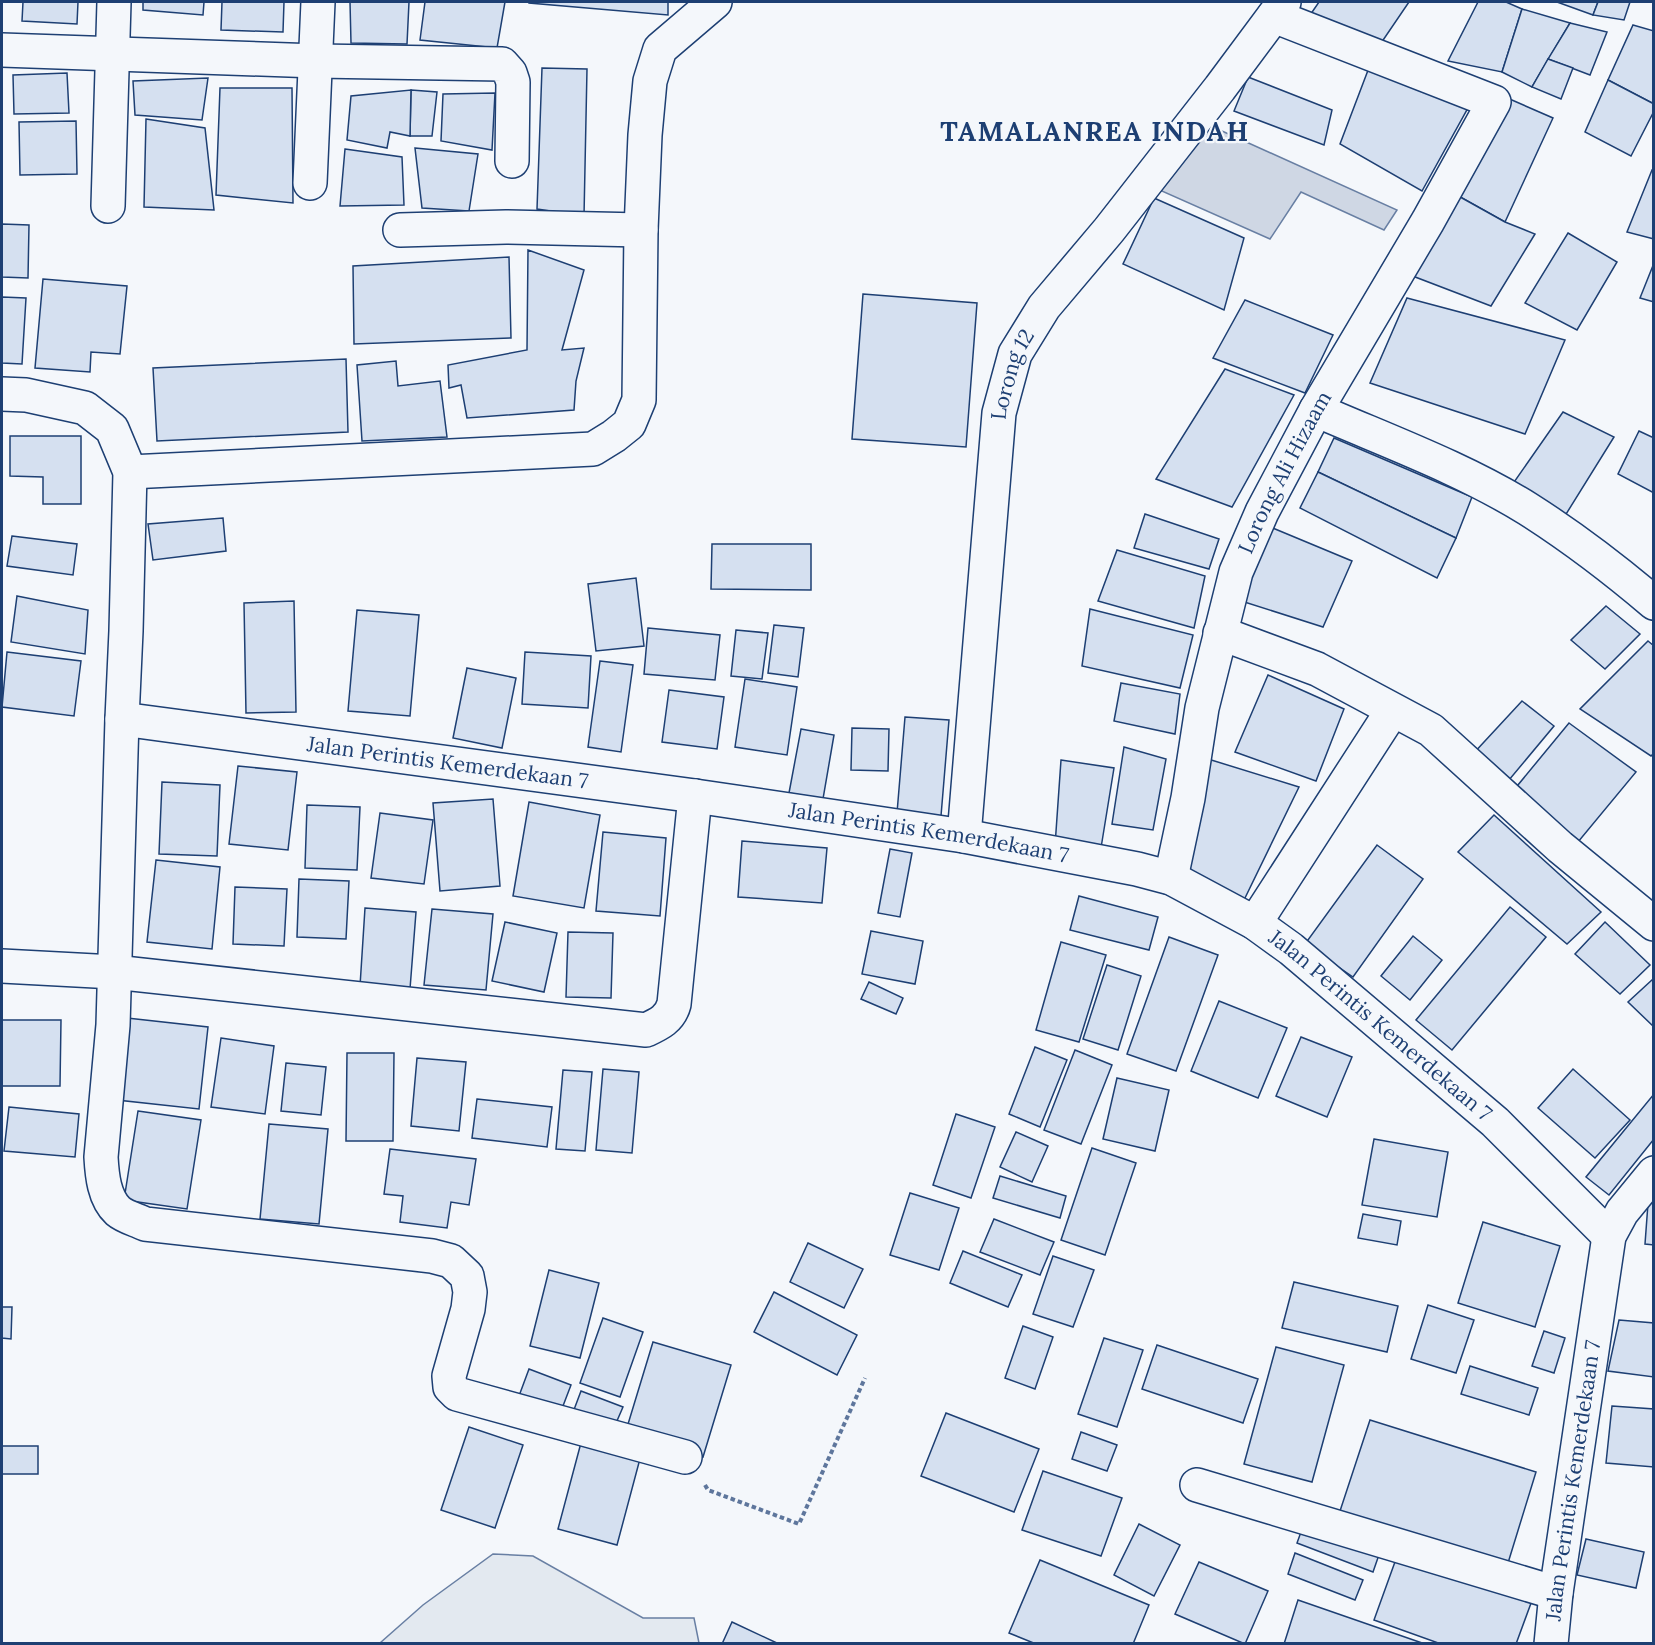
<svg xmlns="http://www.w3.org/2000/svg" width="1655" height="1645" viewBox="0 0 1655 1645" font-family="Lora,serif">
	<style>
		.green { fill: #e3e9f0; stroke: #687fa3; stroke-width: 1.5 }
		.water { fill: #cfd7e4; stroke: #687fa3; stroke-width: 1.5 }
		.building { fill: #d5e0f0; stroke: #1d3f73; stroke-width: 1.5 }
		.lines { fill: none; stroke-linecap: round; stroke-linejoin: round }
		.street-casing { stroke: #1d3f73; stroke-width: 36 }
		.path { stroke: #5e769c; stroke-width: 4; stroke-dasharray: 4.5 3; stroke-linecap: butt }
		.street { stroke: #f4f7fb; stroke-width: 33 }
		.labels { text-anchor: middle; stroke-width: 4.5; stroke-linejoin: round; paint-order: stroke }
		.street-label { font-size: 21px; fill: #1d3f73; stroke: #f4f7fb }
		.district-label { font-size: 27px; font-weight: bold; letter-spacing: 1.5px; fill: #1d3f73; stroke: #f4f7fb }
	</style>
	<rect width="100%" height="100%" fill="#f4f7fb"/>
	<polygon class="green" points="493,1554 533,1556 643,1618 694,1618 699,1643 380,1643 423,1605"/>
	<polygon class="water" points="1202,122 1397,210 1384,230 1301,192 1270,239 1155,188"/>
	<g class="building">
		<polygon points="23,2 78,2 77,24 22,21"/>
		<polygon points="143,2 204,2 203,15 143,10"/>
		<polygon points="222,2 284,2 283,32 221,30"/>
		<polygon points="350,2 409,2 407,44 351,43"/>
		<polygon points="425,2 505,2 497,48 420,40"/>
		<polygon points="529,2 668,2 668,15 529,3"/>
		<polygon points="1319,2 1409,2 1377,49 1308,18"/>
		<polygon points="1478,2 1506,2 1522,9 1502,72 1448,61"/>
		<polygon points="1557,2 1598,2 1593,15"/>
		<polygon points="1598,2 1630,2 1624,20 1593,15"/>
		<polygon points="1522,9 1570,23 1532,87 1502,72"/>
		<polygon points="1570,23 1607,32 1590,75 1548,59"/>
		<polygon points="1633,25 1654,31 1654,104 1608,80"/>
		<polygon points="1548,59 1573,68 1561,99 1532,87"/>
		<polygon points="1370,65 1469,106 1422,191 1340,144"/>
		<polygon points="542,68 587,69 584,216 537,209"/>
		<polygon points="67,73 69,113 14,114 13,75"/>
		<polygon points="1248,77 1332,110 1324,145 1234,111"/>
		<polygon points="208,78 202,120 135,115 133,81"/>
		<polygon points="1608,80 1654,104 1654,111 1631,156 1585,132"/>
		<polygon points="220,88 292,88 293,203 216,195"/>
		<polygon points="411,90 437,92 432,136 410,136"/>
		<polygon points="411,90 410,136 390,132 387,148 347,140 351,96"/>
		<polygon points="495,93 492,150 441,141 443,94"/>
		<polygon points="1505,97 1553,118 1505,222 1453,193"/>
		<polygon points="146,119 205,128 214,210 144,207"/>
		<polygon points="76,121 77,174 20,175 19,122"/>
		<polygon points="415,148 478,154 469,211 422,208"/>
		<polygon points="345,149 402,157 404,205 340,206"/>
		<polygon points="1652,170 1654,171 1654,239 1627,232"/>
		<polygon points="1453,193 1505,222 1535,234 1491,306 1410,275"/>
		<polygon points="1154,198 1244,238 1224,310 1123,264"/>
		<polygon points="2,224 29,225 28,278 2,277"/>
		<polygon points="1568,233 1617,262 1577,330 1525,303"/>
		<polygon points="528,250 584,270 562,350 584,348 576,381 574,410 467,418 461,385 449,388 448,365 527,350"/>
		<polygon points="509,257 511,338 354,344 353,266"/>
		<polygon points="1654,263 1654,302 1640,298"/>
		<polygon points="43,279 127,286 120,354 91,352 90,372 35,368"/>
		<polygon points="863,294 977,303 966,447 852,439"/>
		<polygon points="2,297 26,298 22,364 2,363"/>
		<polygon points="1407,298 1565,340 1525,434 1370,383"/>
		<polygon points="1245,300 1333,335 1305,393 1213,358"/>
		<polygon points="346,359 348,432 157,441 153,368"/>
		<polygon points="396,361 398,386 440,381 447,437 362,441 357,365"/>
		<polygon points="1225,369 1294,395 1232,507 1156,479"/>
		<polygon points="1563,412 1614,437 1563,519 1512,485"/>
		<polygon points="1639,431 1654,438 1654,493 1618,474"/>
		<polygon points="10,436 81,436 81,504 43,504 43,477 10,476"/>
		<polygon points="1334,438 1472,497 1456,538 1318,472"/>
		<polygon points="1318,472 1456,538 1437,578 1300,508"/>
		<polygon points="1145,514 1219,539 1209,569 1134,548"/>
		<polygon points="223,518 226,551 153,560 148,524"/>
		<polygon points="1268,526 1352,561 1323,627 1235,599"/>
		<polygon points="12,536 77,544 73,575 7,566"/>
		<polygon points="712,544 811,544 811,590 711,589"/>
		<polygon points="1117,550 1205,576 1194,628 1098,601"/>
		<polygon points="636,578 644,646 596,651 588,584"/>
		<polygon points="17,596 88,610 85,654 11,642"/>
		<polygon points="294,601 296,712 246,713 244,603"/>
		<polygon points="1606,606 1640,634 1605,669 1571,640"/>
		<polygon points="1090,609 1193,635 1180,688 1082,666"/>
		<polygon points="357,610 419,615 410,716 348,711"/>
		<polygon points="774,625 804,628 798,677 768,673"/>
		<polygon points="648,628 720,635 715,680 644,674"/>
		<polygon points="736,630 768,633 762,679 731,676"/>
		<polygon points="1648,641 1654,646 1654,753 1651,756 1580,709"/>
		<polygon points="7,652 81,661 74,716 2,707"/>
		<polygon points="525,652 591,656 588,708 522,704"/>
		<polygon points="600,661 633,665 621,752 588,747"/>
		<polygon points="467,668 516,678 502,748 453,738"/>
		<polygon points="1268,675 1344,709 1316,781 1235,752"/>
		<polygon points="745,679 797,687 787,755 735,747"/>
		<polygon points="1121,683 1180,694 1175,734 1114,721"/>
		<polygon points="669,690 724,697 717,749 662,742"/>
		<polygon points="1522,701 1554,726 1504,786 1472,755"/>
		<polygon points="905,717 949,720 941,816 897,813"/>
		<polygon points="1569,723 1636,772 1578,842 1513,791"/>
		<polygon points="852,728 889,729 888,771 851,770"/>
		<polygon points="801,729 834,735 823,799 789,793"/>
		<polygon points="1124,747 1166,759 1153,830 1112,824"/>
		<polygon points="1208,759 1299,787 1244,900 1180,865"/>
		<polygon points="1061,760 1114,768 1100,854 1055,846"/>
		<polygon points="238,766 297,772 288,850 229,844"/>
		<polygon points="162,782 220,785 217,856 159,854"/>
		<polygon points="493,799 500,886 440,891 433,803"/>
		<polygon points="529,802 600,815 584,908 513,896"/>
		<polygon points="307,805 360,807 357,870 305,868"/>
		<polygon points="380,813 433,820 424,884 371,878"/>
		<polygon points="1494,815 1601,912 1567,944 1458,852"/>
		<polygon points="603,832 666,838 660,916 596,911"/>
		<polygon points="742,841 827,848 822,903 738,897"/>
		<polygon points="1377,845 1423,879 1353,977 1305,944"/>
		<polygon points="890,849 912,853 900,917 878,913"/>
		<polygon points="156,860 220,867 212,949 147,942"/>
		<polygon points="299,879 349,881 346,939 297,937"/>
		<polygon points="235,887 287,889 284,946 233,944"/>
		<polygon points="1079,896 1158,917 1149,950 1070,930"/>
		<polygon points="1510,907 1546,937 1452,1050 1416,1020"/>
		<polygon points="365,908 416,912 410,989 360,986"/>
		<polygon points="432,909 493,914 486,990 424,985"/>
		<polygon points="505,922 557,933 544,992 492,981"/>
		<polygon points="1605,922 1650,965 1620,994 1575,954"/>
		<polygon points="871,931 923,941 915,984 862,974"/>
		<polygon points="568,932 613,933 611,998 566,997"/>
		<polygon points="1413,936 1442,960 1410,1000 1381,976"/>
		<polygon points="1169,937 1218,955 1176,1071 1127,1054"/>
		<polygon points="1061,942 1106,955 1079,1042 1036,1030"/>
		<polygon points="1107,965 1141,976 1118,1050 1083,1039"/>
		<polygon points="1653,979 1654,980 1654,1027 1628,1002"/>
		<polygon points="869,982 903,998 896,1014 861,999"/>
		<polygon points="1219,1001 1287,1028 1258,1098 1191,1071"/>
		<polygon points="127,1018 208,1027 199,1109 117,1100"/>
		<polygon points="2,1020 61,1020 60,1086 2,1086"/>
		<polygon points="1301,1037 1352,1057 1327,1117 1276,1096"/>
		<polygon points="221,1038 274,1046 265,1114 211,1107"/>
		<polygon points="1035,1047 1067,1060 1040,1127 1009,1114"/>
		<polygon points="1075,1050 1112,1065 1081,1144 1044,1130"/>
		<polygon points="347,1053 394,1053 393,1141 346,1141"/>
		<polygon points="417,1058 466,1062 459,1131 411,1126"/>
		<polygon points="286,1063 326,1067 321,1115 281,1111"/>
		<polygon points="603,1069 639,1072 632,1153 596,1150"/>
		<polygon points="1573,1069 1630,1120 1595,1158 1538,1108"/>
		<polygon points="563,1070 592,1072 585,1151 556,1149"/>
		<polygon points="1117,1078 1169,1090 1155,1151 1103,1139"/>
		<polygon points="1654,1094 1654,1139 1609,1195 1586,1177"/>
		<polygon points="477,1099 552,1107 547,1147 472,1138"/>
		<polygon points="9,1107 79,1114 75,1157 4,1151"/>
		<polygon points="138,1111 201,1120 187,1209 124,1200"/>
		<polygon points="956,1114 995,1127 971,1198 933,1185"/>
		<polygon points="269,1124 328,1129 319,1224 260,1219"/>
		<polygon points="1016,1132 1048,1146 1032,1182 1000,1167"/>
		<polygon points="1374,1139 1448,1152 1437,1217 1362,1205"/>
		<polygon points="1092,1148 1136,1163 1105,1255 1061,1240"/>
		<polygon points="390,1149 476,1159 469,1205 451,1202 447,1228 400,1222 403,1196 384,1194"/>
		<polygon points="1000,1176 1066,1196 1060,1218 993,1198"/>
		<polygon points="1649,1190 1654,1190 1654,1245 1645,1244"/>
		<polygon points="910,1193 959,1208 939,1270 890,1255"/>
		<polygon points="1363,1214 1401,1221 1397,1245 1358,1238"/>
		<polygon points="994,1219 1054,1242 1040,1275 980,1252"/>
		<polygon points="1483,1222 1560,1246 1535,1327 1458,1303"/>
		<polygon points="808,1243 863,1269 844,1308 790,1282"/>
		<polygon points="963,1251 1022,1275 1008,1307 950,1283"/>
		<polygon points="1053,1256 1094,1270 1073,1327 1033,1314"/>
		<polygon points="549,1270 599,1283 580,1358 530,1346"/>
		<polygon points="1294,1282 1398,1306 1387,1352 1282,1328"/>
		<polygon points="774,1292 857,1335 837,1375 754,1332"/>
		<polygon points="1428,1305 1474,1320 1456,1373 1411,1359"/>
		<polygon points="2,1307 12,1307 11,1339 2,1338"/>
		<polygon points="603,1318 643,1332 620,1397 580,1383"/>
		<polygon points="1619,1320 1654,1323 1654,1377 1608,1371"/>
		<polygon points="1023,1326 1053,1337 1035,1389 1005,1378"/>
		<polygon points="1544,1331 1565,1338 1554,1373 1532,1366"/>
		<polygon points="1104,1338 1143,1350 1117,1427 1078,1414"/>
		<polygon points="653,1342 731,1365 703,1457 625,1434"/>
		<polygon points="1157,1345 1258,1379 1243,1423 1142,1389"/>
		<polygon points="1276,1347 1344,1365 1312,1482 1244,1464"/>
		<polygon points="1470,1366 1538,1388 1529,1415 1461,1394"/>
		<polygon points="529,1369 571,1385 558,1419 516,1404"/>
		<polygon points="581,1391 623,1407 613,1430 572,1415"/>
		<polygon points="1612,1406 1654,1409 1654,1467 1606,1463"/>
		<polygon points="946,1413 1039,1449 1014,1512 921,1476"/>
		<polygon points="1370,1420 1536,1472 1508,1563 1340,1511"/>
		<polygon points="469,1427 523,1445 495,1528 441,1510"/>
		<polygon points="1081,1432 1117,1445 1107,1471 1072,1459"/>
		<polygon points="582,1439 641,1455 617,1545 558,1529"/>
		<rect x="2" y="1446" width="36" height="28"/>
		<polygon points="1043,1471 1122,1498 1101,1556 1022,1530"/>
		<polygon points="1305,1521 1381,1549 1373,1572 1297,1543"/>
		<polygon points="1139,1524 1180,1545 1154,1596 1114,1575"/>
		<polygon points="1586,1539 1644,1552 1636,1588 1577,1575"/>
		<polygon points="1400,1548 1534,1595 1516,1644 1441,1644 1374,1620"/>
		<polygon points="1295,1553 1363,1580 1355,1600 1288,1574"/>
		<polygon points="1040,1560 1149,1605 1133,1644 1036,1644 1009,1633"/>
		<polygon points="1199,1562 1268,1591 1245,1644 1175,1614"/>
		<polygon points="1298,1600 1425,1644 1284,1644"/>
		<polygon points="732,1622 779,1644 722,1644"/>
	</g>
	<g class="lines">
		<defs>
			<g id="street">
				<polyline points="2,50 317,61 502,64 510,73 513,82 512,161"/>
				<polyline points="310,183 318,2"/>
				<polyline points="108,206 114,2"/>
				<polyline points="400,230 506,227 641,230"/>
				<path id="s1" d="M2 394 26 395 85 408 112 429 130 472 126 631 122 719 695 796 964 836 1137 869 1171 878 1255 923 1291 949 1495 1122 1609 1236"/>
				<path d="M1316 410C1387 441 1462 468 1528 509 1572 537 1614 569 1654 603"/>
				<polyline points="130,472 593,449 614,436 629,424 639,400 641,230 645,135 650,81 660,49 715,2"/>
				<polyline points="1220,633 1317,669 1431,730 1560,847 1654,924"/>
				<path d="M122 719 113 1025 101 1157C102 1175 104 1198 118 1211 125 1217 137 1220 145 1224L432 1256 451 1261 467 1276 470 1292 468 1309 449 1376 450 1387 457 1394 685 1457"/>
				<path id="s2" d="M964 836 999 413 1015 354 1044 307 1109 230 1220 88 1284 2"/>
				<path id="s3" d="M1171 878 1188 798 1202 708 1236 572 1262 512 1316 410 1428 221 1494 102 1274 16"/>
				<polyline points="1255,923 1392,711"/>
				<path d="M2 966 114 972 646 1030C659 1024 670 1019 674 1004L695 796"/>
				<polyline points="1197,1485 1556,1593"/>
				<path id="s4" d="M1551 1644 1556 1593 1609 1236 1622 1212 1654 1173"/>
			</g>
		</defs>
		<use href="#street" class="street-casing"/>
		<polyline class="path" points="705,1485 708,1490 799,1524 865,1378"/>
		<use href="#street" class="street"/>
	</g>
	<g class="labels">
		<g class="street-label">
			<text dy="7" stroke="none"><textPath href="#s2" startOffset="465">Lorong 12</textPath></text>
			<text dy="7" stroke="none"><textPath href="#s3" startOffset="424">Lorong Ali Hizaam</textPath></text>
			<text dy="7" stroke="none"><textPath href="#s1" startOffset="741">Jalan Perintis Kemerdekaan 7</textPath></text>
			<text dy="7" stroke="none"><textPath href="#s1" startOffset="1227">Jalan Perintis Kemerdekaan 7</textPath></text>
			<text dy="7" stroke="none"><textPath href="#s1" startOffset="1731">Jalan Perintis Kemerdekaan 7</textPath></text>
			<text dy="7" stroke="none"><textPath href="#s4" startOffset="165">Jalan Perintis Kemerdekaan 7</textPath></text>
		</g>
		<g class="district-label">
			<text x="1095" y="141">TAMALANREA INDAH</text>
		</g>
	</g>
	<rect width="1655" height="1645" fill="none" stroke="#1d3f73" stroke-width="6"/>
</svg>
